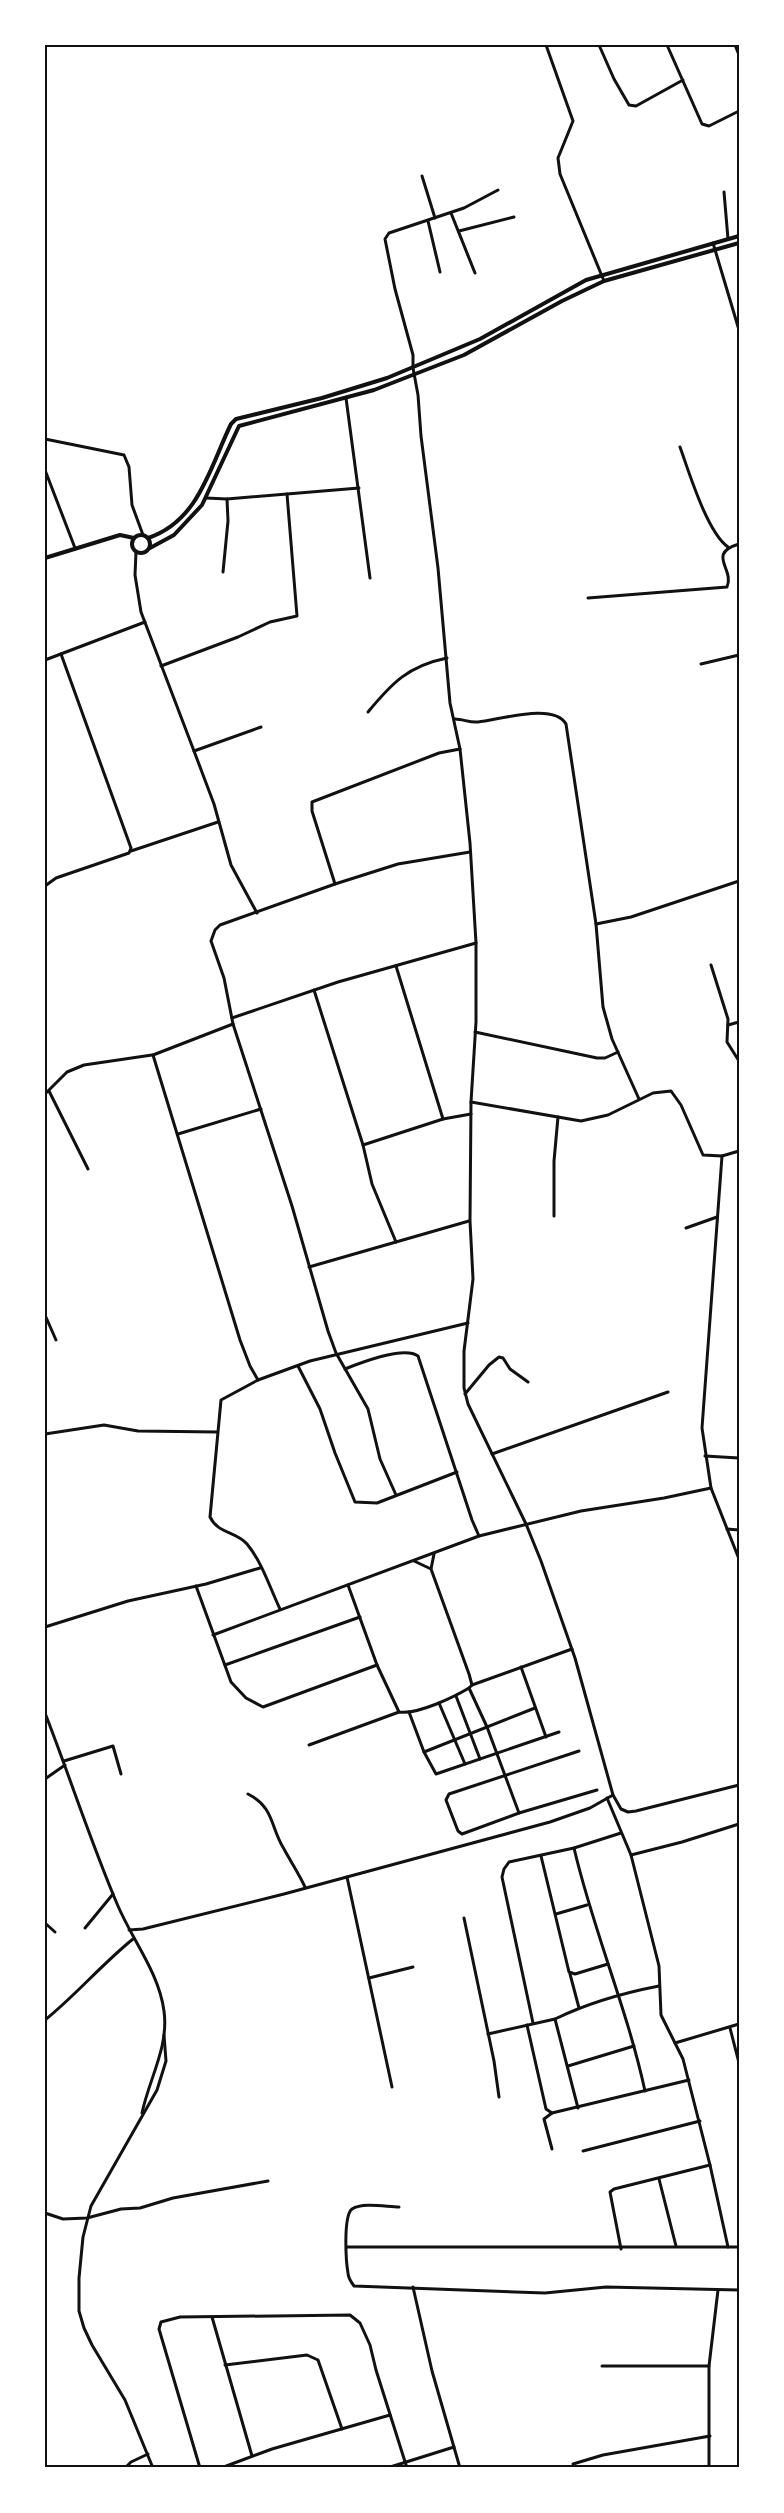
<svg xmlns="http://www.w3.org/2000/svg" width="784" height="2513" viewBox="0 0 784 2513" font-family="'Work Sans',sans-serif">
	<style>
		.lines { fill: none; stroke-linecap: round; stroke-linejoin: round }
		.minor { stroke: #111; stroke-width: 3 }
		.tertiary { stroke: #111; stroke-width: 4 }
		.neatline { fill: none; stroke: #111; stroke-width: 2 }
	</style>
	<rect width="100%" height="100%" fill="#fff"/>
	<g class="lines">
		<g class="minor">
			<polyline points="546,45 573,121 558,158 560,174 604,281"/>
			<polyline points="599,45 614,79 629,105 636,106 683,80"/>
			<polyline points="667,45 702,124 709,126 739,111"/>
			<polyline points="735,45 739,55"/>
			<polyline points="422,176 435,218"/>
			<polyline points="498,190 464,208 389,233 385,239 395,289 413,355 413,368 418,395 421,436 438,568 450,703 460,749 470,843 476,943 476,1022 471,1102 470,1221 473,1279 464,1351 464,1388 468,1404 526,1524 541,1561 575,1658 613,1795 621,1809 628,1812 636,1811 739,1785"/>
			<polyline points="724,192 728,239"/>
			<polyline points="451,213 475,273"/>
			<polyline points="428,221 440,272"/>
			<polyline points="459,231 514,217"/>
			<polyline points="713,243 739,330"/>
			<polyline points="346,398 370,578"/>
			<polyline points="45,439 124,455 129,467 132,505 143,535"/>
			<path d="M680 447C689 472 707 532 728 547"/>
			<polyline points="45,470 75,548"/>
			<polyline points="206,498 227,499 359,488"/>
			<polyline points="136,552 135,575 141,612 194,751 261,727"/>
			<polyline points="223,572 228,521 227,499"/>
			<path d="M588 598 727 587C735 569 706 554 739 544"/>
			<polyline points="45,660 145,622"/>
			<polyline points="701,664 739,655"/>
			<polyline points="161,666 238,637 270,622 297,616 287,494"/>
			<path d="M368 712C392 683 408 666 447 658"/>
			<path d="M455 719C463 719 470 723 478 722 499 720 554 702 566 724L596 924 603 1007 612 1039 639 1099"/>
			<polyline points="194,751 214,804 231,865 257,913"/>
			<polyline points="131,851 218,822"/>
			<polyline points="335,884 312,811 312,802 439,753 460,749"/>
			<polyline points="45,886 56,878 129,853 131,848 61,654"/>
			<polyline points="596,924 631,917 739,881"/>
			<polyline points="711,965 728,1019 727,1042 739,1061"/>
			<polyline points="396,966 443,1119"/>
			<polyline points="314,990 363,1145 372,1184 396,1242"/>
			<polyline points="232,1018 338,982 476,943"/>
			<polyline points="233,1024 153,1055 240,1340 250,1366 258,1380"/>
			<polyline points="728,1025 739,1022"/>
			<polyline points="475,1032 597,1058 605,1058 618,1052"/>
			<polyline points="49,1091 88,1169"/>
			<polyline points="45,1094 67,1072 84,1065 152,1055"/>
			<polyline points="471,1102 581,1121 608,1115 653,1093 671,1091 681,1105 703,1155 722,1156 739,1151"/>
			<polyline points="178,1134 261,1109"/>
			<polyline points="363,1145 443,1119 471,1114"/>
			<polyline points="722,1156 702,1428 711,1488 739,1559"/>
			<polyline points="554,1216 554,1161 558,1117"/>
			<polyline points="686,1228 717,1217"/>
			<polyline points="309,1267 469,1221"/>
			<polyline points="45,1315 56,1340"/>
			<polyline points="298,1366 320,1409 335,1453 355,1502 377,1503 457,1472"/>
			<path d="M345 1369C360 1363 404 1346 418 1356L472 1520 479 1536"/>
			<polyline points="465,1394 489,1365 499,1357 503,1358 510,1369 528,1382"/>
			<polyline points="45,1434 104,1425 138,1431 217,1432"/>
			<polyline points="492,1454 668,1392"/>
			<polyline points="705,1456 739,1458"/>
			<polyline points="396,1495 380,1459 368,1409 336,1353 328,1331 292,1206 233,1024 224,978 211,941 215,930 220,925 335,884 398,864 470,852"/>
			<polyline points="727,1529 739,1530"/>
			<polyline points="434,1554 431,1569 469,1674 472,1685 469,1688 487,1727 519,1813"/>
			<polyline points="414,1561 431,1569"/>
			<path d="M348 1585 377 1665 399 1712C417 1715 454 1697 469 1688"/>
			<polyline points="196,1586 231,1682 246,1698 263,1707 377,1665"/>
			<path d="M280 1609C270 1588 262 1562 247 1544 236 1531 218 1534 210 1517L221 1400 258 1380 310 1361 468 1323"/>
			<polyline points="45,1627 128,1601 206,1584 260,1568"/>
			<polyline points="213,1635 479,1536 581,1511 664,1498 711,1488"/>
			<polyline points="225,1665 360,1617"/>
			<polyline points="521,1667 546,1737"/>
			<polyline points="472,1685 572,1649"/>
			<polyline points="456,1696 480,1759"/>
			<polyline points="439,1703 465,1764"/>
			<polyline points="409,1712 424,1752 436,1774 559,1732"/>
			<path d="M45 1713C70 1777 91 1843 118 1906 133 1941 159 1973 164 2011 169 2047 149 2079 142 2113"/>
			<polyline points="309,1745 399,1712"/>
			<polyline points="579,1751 449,1794 446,1800 458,1831 462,1834 519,1813 597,1790"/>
			<polyline points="424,1752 535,1708"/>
			<polyline points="64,1761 113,1746 121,1774"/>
			<polyline points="45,1779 65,1765"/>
			<path d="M248 1794C275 1808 270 1827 284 1849 291 1862 299 1874 305 1887"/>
			<polyline points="607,1798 631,1855 659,1966 661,2015 683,2059 710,2165 728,2247"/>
			<path d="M574 1848C593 1930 627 2008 645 2091"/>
			<polyline points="631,1855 682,1842 739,1824"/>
			<polyline points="541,1856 569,1972 575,1974 608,1964"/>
			<polyline points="347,1877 392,2087"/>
			<polyline points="556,1914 587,1905"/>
			<polyline points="464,1918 494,2061 499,2097"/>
			<polyline points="45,1923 55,1932"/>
			<polyline points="85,1928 113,1894"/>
			<polyline points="129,1930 143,1929 284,1894 550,1822 590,1808 613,1795"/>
			<polyline points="570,1974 579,2008"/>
			<polyline points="369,1978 413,1967"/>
			<path d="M555 2019C588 2003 623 1993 659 1986"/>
			<path d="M45 2020C76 1995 102 1964 133 1939"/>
			<polyline points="533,2023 502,1877 504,1869 509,1862 574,1848 621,1833"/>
			<polyline points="527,2025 546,2109 552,2113 689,2080"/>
			<polyline points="730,2028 739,2063"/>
			<polyline points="488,2034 555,2019 578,2108"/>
			<polyline points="675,2043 739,2024"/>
			<polyline points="568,2066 634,2046"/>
			<polyline points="552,2149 544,2119 552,2113"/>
			<polyline points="583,2151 700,2121"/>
			<polyline points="659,2179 676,2246"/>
			<path d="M399 2207C387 2207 363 2202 352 2209 343 2216 346 2262 348 2273 348 2278 351 2282 354 2286L545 2293 606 2287 739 2290"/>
			<polyline points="45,2213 63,2219 87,2218 121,2209 140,2208 173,2198 268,2181"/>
			<polyline points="347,2247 739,2247"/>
			<polyline points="621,2249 610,2192 614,2189 710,2165"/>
			<polyline points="413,2287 432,2371 460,2468"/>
			<polyline points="212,2317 252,2456"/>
			<polyline points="225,2365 307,2355 318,2360 342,2429"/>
			<polyline points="602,2366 709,2366 718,2290"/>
			<polyline points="709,2366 709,2468"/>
			<polyline points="573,2464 603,2455 710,2436"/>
			<polyline points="125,2468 131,2462 148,2454"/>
			<polyline points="153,2468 125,2400 92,2345 84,2328 79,2311 79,2278 83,2237 91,2206 157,2090 166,2061 164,2035"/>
			<polyline points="200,2468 159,2329 161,2322 180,2317 350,2315 360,2323 370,2345 376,2370 407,2468"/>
			<polyline points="221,2468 272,2449 390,2415"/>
			<polyline points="387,2468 454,2447"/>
		</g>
		<g class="tertiary">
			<circle cx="141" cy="544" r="9"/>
			<path d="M148 538C199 521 210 467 231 424L236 419 322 398 387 378 480 339 586 280 739 236"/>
			<polyline points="150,548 174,535 202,505 239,426 374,390 464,355 562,301 604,281 739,243"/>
			<polyline points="45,558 120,535 134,538"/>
		</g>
	</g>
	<rect width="784" height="2513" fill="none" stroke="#ffffff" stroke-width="93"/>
	<rect x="46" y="46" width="692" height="2420" class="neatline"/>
</svg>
